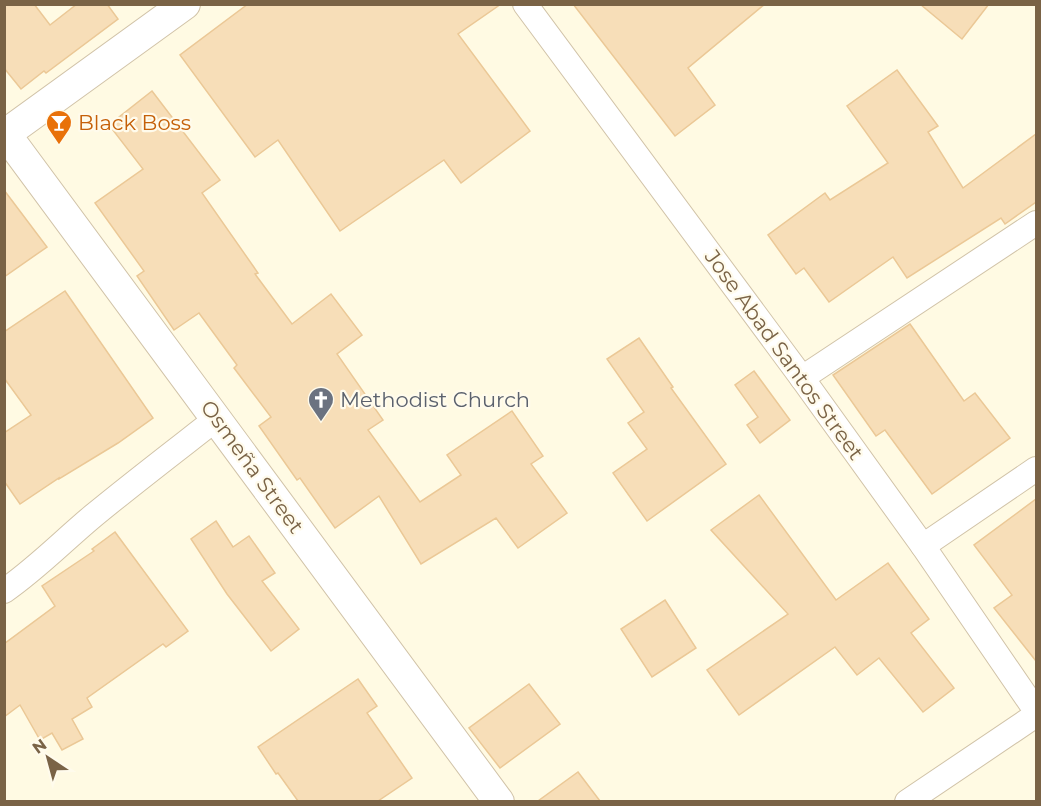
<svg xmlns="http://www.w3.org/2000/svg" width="1041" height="806" viewBox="0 0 1041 806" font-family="Montserrat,sans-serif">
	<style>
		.building { fill: #f7deb8; stroke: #ebc896; stroke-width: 1.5 }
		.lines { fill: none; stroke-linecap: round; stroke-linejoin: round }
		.minor-casing { stroke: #d1c3a8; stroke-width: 26 }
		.tertiary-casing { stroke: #d1c3a8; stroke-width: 32 }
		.minor { stroke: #fff; stroke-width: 24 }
		.tertiary { stroke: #fff; stroke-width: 30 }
		.labels { text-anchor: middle; stroke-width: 4.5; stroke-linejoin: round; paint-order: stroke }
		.food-label { font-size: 21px; fill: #c56008; stroke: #fffbec; text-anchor: start }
		.street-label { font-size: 21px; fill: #7a6346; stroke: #fffbec }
		.worship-label { font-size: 21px; fill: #5b616d; stroke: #fffbec; text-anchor: start }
	</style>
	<rect width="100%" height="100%" fill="#fffae3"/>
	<g class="building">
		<polygon points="4,4 34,4 50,25 77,4 107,4 118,19 46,73 44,71 21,89 4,68"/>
		<polygon points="248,4 501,4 458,34 530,131 461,183 444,160 340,231 278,140 255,157 180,55"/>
		<polygon points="573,4 765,4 688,68 715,105 675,136"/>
		<polygon points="920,4 989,4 962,39"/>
		<polygon points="897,70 938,126 928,132 963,188 1036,134 1036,202 1005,224 1001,218 907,278 893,257 829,302 804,268 796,274 768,235 825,193 830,200 888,163 847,106"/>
		<polygon points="152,91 220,180 202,193 258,273 255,274 292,324 331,294 362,335 337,354 383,420 368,430 420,502 461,475 447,455 512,411 543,456 531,464 567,513 518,548 496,518 421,564 379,496 335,528 300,478 297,480 259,426 271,417 234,368 237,365 199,313 174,330 137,276 144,271 95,203 143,169 109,125"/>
		<polygon points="4,190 47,247 4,277"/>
		<polygon points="65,291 153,418 118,443 59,479 59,478 20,504 4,481 4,433 31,415 4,378 4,332"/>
		<polygon points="910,324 964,401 975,393 1010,438 932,494 885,430 876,436 833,375"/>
		<polygon points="639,338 673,387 671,388 726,464 647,521 613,473 647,449 628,423 644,412 607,359"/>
		<polygon points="754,371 790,420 760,443 747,425 758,417 735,385"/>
		<polygon points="759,495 836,600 888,563 929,619 911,633 954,688 923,712 879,658 857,675 835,647 739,715 707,670 788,614 711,530"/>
		<polygon points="1036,499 1036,661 994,608 1012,595 974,545"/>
		<polygon points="216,521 233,547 249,536 275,573 262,581 299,629 271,651 227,594 191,539"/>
		<polygon points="115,532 188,631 166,647 163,644 87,698 92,707 72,719 83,739 62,750 52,733 40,740 20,705 4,717 4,644 55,606 42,586 94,551 92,549"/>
		<polygon points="665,600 696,648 652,677 621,629"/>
		<polygon points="358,679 377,706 367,713 412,778 378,801 298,801 278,773 276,774 258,747"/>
		<polygon points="529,684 560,724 500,768 469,728"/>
		<polygon points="578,772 600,801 538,801"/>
	</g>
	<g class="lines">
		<defs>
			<g id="minor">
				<polyline points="525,4 802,378 923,546 1036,711"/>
				<polyline points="802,378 1036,223"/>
				<polyline points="923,546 1036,469"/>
				<path d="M4 591C36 569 63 541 93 516 133 483 175 451 216 419"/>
				<polyline points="907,802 1036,715"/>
			</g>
			<g id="tertiary">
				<polyline points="4,132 499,802"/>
				<polyline points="4,135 185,4"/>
			</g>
		</defs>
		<use href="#minor" class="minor-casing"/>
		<use href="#tertiary" class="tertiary-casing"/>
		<use href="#minor" class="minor"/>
		<use href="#tertiary" class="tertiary"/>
	</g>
	<defs>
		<symbol id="bar-pin" viewBox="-11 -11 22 30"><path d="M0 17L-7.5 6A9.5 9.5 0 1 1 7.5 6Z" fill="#e8710a" stroke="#fffbec"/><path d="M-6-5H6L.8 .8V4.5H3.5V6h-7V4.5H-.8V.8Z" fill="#fff"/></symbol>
		<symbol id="church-pin" viewBox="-11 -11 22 30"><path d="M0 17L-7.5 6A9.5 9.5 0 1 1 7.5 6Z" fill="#6b7280" stroke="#fffbec"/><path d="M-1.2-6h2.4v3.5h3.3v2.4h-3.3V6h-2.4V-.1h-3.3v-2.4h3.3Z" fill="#fff"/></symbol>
	</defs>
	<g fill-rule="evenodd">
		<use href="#bar-pin" x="44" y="108" width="30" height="40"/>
		<use href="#church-pin" x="306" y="385" width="30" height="40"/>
	</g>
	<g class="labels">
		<g class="food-label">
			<text x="78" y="130">Black Boss</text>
		</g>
		<g class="street-label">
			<text transform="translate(784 355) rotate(54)" y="7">Jose Abad Santos Street</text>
			<text transform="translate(252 467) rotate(54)" y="7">Osmeña Street</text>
		</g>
		<g class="worship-label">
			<text x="340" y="407">Methodist Church</text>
		</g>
	</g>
	<rect width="1041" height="806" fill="none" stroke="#7a6346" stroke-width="12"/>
	<g transform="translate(48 758) rotate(324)" stroke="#fffbec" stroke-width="4.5" paint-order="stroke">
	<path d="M0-4.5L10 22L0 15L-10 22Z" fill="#7a6346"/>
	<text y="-9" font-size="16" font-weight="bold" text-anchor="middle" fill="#7a6346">N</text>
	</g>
</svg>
